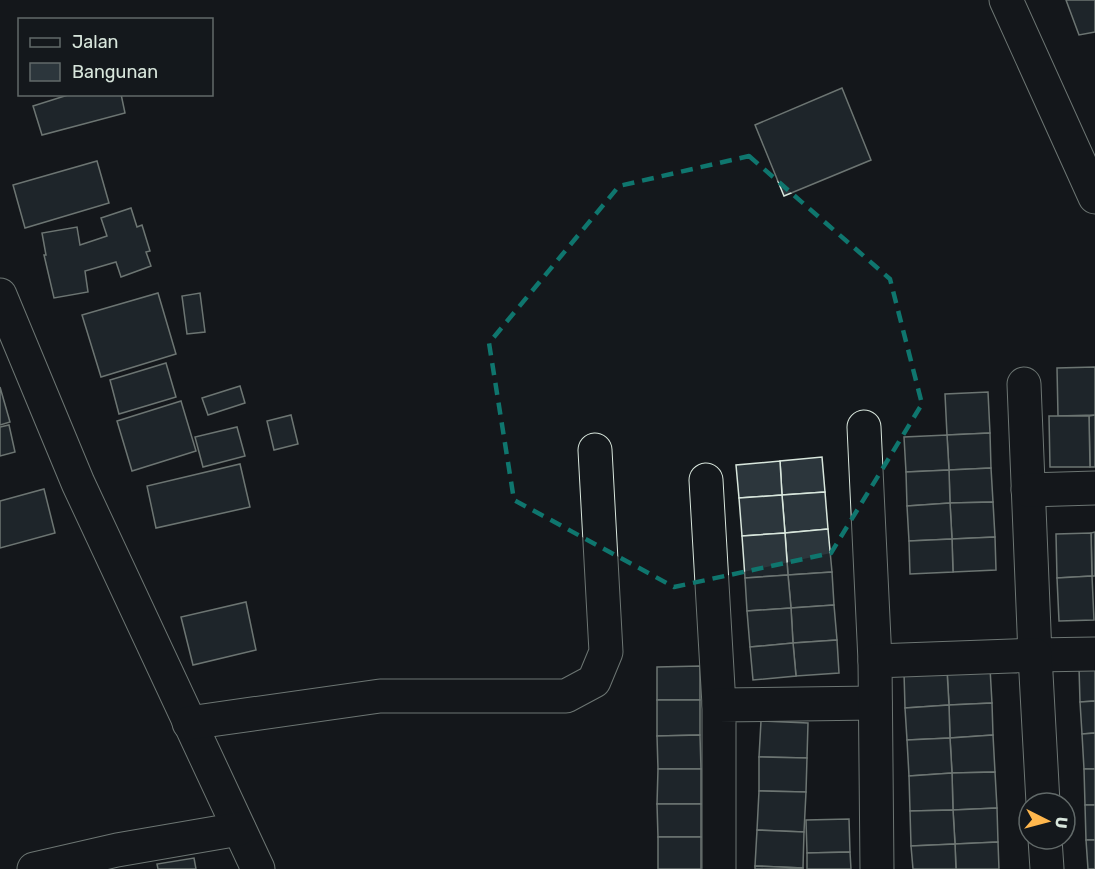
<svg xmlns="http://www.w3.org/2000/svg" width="1095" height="869" viewBox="0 0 1095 869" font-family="Rubik,sans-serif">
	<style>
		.building { fill: #2c363c; stroke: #d8e6dc; stroke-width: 1.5 }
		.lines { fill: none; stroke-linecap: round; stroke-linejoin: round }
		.street-casing { stroke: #d8e6dc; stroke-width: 35 }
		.street { stroke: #14181c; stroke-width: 33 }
		.marked { fill: none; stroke: #0f766e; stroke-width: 4.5; stroke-dasharray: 12 8; stroke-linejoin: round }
	</style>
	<rect width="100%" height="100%" fill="#14181c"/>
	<g class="building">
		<polygon points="1066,0 1095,0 1095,32 1079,35"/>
		<polygon points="842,88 871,160 784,196 755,125"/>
		<polygon points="71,94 121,94 125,113 42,135 33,106"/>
		<polygon points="97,161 109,203 25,228 13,185"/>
		<polygon points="131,208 137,227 142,225 150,251 146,252 151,266 121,277 116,262 85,271 88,292 54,298 44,255 46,255 42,233 77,227 80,245 107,236 101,218"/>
		<polygon points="158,293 176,354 101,377 82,315"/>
		<polygon points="200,293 205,332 187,334 182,296"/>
		<polygon points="166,363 176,397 119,414 110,380"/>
		<polygon points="1095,367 1095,415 1058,416 1057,368"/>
		<polygon points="240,386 245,403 208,415 202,398"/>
		<polygon points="0,387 10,422 0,425"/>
		<polygon points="988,392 990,433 947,435 945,394"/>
		<polygon points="181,401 196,451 132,471 117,421"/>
		<polygon points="291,415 298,444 274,450 267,421"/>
		<polygon points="1095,415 1095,467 1090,467 1089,416"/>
		<polygon points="1049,416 1089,416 1090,467 1050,467"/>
		<polygon points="9,425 15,452 0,456 0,427"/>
		<polygon points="237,427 245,456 203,467 195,437"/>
		<polygon points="990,433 991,468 949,470 947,435"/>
		<polygon points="947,435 949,470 906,472 904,437"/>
		<polygon points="822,457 825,492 782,495 780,461"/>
		<polygon points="780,461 782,495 739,498 736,465"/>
		<polygon points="240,464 250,507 156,528 147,486"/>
		<polygon points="991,468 993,502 950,503 949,470"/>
		<polygon points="949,470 950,503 907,506 906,472"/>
		<polygon points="44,489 55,533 0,548 0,501"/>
		<polygon points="825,492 828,529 785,533 782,495"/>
		<polygon points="782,495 785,533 742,536 739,498"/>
		<polygon points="993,502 995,537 952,539 950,503"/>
		<polygon points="950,503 952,539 909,541 907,506"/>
		<polygon points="828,529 832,572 788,575 785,533"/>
		<polygon points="1095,532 1095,576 1092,576 1091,533"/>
		<polygon points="785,533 788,575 745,578 742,536"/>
		<polygon points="1091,533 1092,576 1057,578 1056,534"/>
		<polygon points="995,537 996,570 953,572 952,539"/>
		<polygon points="952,539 953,572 910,574 909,541"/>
		<polygon points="832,572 834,605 791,608 788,575"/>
		<polygon points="788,575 791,608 747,611 745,578"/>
		<polygon points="1092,576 1094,620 1059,621 1057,578"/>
		<polygon points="246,602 256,650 193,665 181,617"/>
		<polygon points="834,605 837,640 793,643 791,608"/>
		<polygon points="791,608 793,643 750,647 747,611"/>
		<polygon points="837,640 839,673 796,676 793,643"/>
		<polygon points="793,643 796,676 753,680 750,647"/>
		<polygon points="700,666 700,700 657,700 657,667"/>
		<polygon points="1095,666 1095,701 1080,702 1079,667"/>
		<polygon points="990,668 992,703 949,705 947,670"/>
		<polygon points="947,670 949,705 905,708 904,672"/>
		<polygon points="657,700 700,700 700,735 657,736"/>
		<polygon points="1095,701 1095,733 1082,734 1080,702"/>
		<polygon points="992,703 993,735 950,738 949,705"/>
		<polygon points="949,705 950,738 907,740 905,708"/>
		<polygon points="761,721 808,723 807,758 759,757"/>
		<polygon points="1095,733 1095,769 1084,769 1082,734"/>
		<polygon points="700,735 701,769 658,769 657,736"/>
		<polygon points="993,735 995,772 952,773 950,738"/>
		<polygon points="950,738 952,773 909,776 907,740"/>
		<polygon points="759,757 807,758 806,792 759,791"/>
		<polygon points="658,769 701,769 701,804 657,804"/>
		<polygon points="1084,769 1095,769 1095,805 1085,805"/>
		<polygon points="995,772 997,808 953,810 952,773"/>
		<polygon points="952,773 953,810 910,811 909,776"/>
		<polygon points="759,791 806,792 804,832 757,830"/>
		<polygon points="657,804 701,804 701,837 658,837"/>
		<polygon points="1085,805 1095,805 1095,840 1086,840"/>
		<polygon points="997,808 998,842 955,844 953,810"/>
		<polygon points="953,810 955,844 911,846 910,811"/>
		<polygon points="849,819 850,852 807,853 806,820"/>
		<polygon points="757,830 804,832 803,868 755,866"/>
		<rect x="658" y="837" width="43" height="32"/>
		<polygon points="1086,840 1095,840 1095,869 1088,869"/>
		<polygon points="998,842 999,869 956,869 955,844"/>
		<polygon points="955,844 956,869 913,869 911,846"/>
		<polygon points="850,852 851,869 807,869 807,853"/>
		<polygon points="194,858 196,869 158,869 157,864"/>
		<polygon points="755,866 803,868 803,869 755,869"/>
	</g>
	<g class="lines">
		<defs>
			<g id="street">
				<polyline points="1006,0 1095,197"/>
				<polyline points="0,295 78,483 258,869"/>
				<polyline points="1024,384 1035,655 1095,654"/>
				<polyline points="864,427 875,661"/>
				<polyline points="706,480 719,705"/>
				<polyline points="1028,490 1095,488"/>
				<polyline points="189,723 380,696 566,696 594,681 606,652 595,450"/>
				<polyline points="1045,839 1047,869"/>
				<polyline points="34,869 117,850 239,829"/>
				<polyline points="719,869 719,705 875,703"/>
				<polyline points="877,869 875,661 1035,655 1043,803"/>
			</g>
		</defs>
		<use href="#street" class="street-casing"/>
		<use href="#street" class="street"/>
	</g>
	<path d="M0 0H1095V869H0ZM749 156 890 279 922 404 831 553 674 587 514 500 489 343 619 186Z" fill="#14181c" fill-opacity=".55" fill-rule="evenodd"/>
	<path class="marked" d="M749 156 890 279 922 404 831 553 674 587 514 500 489 343 619 186Z"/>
	<rect x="18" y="18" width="195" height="78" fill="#14181c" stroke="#626a69" stroke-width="1.5"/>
	<rect x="30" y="38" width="30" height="9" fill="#14181c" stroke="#626a69" stroke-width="1.5"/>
	<text x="72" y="48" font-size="18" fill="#d8e6dc">Jalan</text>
	<rect x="30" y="63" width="30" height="18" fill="#2c363c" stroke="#626a69" stroke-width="1.5"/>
	<text x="72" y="78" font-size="18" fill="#d8e6dc">Bangunan</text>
	<g transform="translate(1047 821) rotate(96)"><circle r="28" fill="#14181c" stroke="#626a69" stroke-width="1.5"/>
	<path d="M0-4.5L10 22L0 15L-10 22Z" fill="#ffb74d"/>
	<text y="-9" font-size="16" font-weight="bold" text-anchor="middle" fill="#d8e6dc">U</text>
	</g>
</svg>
